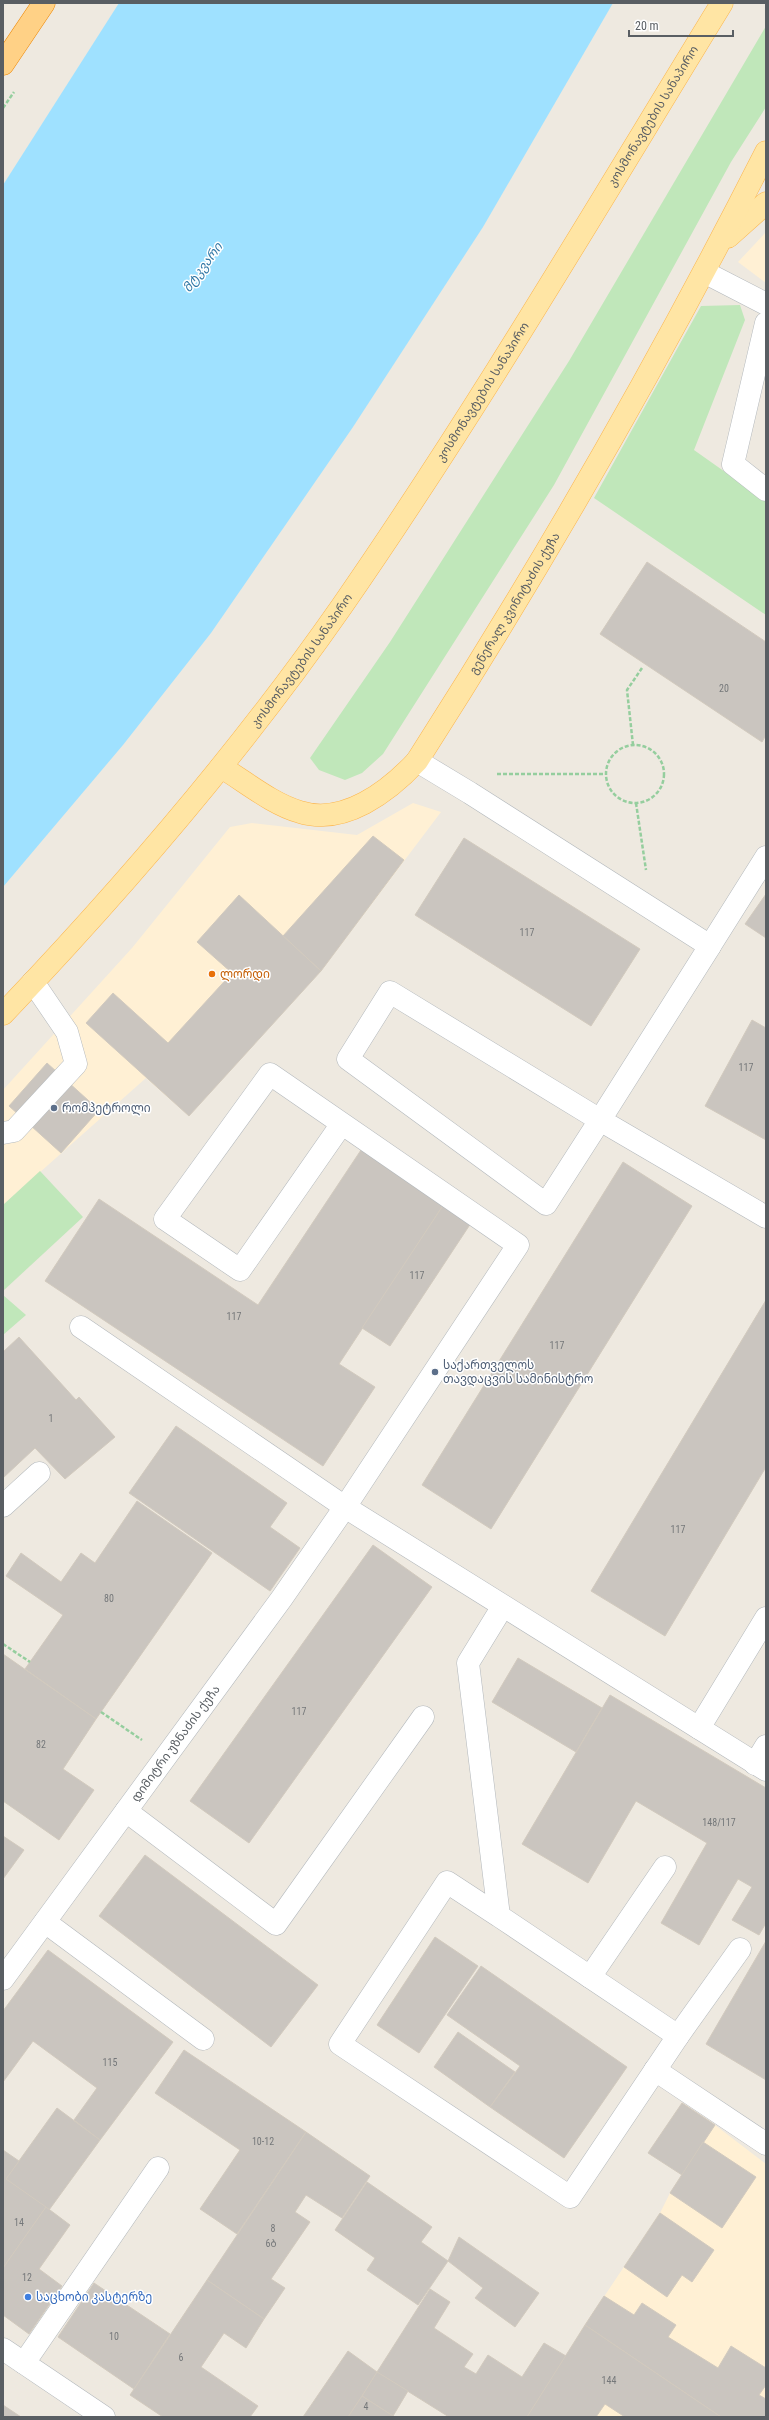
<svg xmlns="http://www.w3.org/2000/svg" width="769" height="2420" viewBox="0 0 769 2420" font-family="'Roboto Condensed','Noto Sans Georgian',sans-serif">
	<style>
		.commercial { fill: #fff0d4 }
		.green { fill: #c0e7ba }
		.water { fill: #9fe1ff }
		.building { fill: #cac5bf; stroke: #d2cabe }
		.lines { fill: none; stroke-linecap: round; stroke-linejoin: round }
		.minor-casing { stroke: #b3b8bc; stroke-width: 23 }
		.major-casing { stroke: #fcb54b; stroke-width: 23 }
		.highway-casing { stroke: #ee8600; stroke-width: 23 }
		.path { stroke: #95ce9e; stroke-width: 2.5; stroke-dasharray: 4 2; stroke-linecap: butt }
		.minor { stroke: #fff; stroke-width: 22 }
		.major { stroke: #ffe5a4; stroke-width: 22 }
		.highway { stroke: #ffd186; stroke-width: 22 }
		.food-dot { fill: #e8710a; stroke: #fff; stroke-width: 1.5 }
		.service-dot { fill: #5c6f8a; stroke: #fff; stroke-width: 1.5 }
		.shop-dot { fill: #3f7fe0; stroke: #fff; stroke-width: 1.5 }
		.labels { text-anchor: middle; stroke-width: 3; stroke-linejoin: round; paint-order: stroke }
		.number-label { font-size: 10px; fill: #75787a }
		.street-label { font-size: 12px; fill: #595e63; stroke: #fff }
		.food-label { font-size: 12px; fill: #c56008; stroke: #fff; text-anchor: start }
		.service-label { font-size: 12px; fill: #4e5e75; stroke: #fff; text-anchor: start }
		.shop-label { font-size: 12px; fill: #366cbe; stroke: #fff; text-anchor: start }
		.water-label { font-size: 13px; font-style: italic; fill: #3178a6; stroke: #fff }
	</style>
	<rect width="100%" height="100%" fill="#eee9e0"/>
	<g class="commercial">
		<polygon points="766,232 766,283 738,262"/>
		<polygon points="413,803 441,812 321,971 189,1116 146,1078 3,1205 3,1090 132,948 230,827 252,823 357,835"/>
		<polygon points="715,2125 766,2164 766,2417 529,2417 585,2325 660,2213 670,2193"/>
	</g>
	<g class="green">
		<polygon points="766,26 766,107 731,162 554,485 383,754 362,773 345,780 319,770 310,758 390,642 569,361"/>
		<polygon points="740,305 745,320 694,450 766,501 766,615 594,498 701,306"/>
		<polygon points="40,1171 83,1217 3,1291 3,1205"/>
		<polygon points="3,1295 26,1315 3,1335"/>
	</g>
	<polygon class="water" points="119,3 613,3 483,227 353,427 211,633 123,745 3,887 3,185"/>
	<g class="building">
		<polygon points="647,562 766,642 766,735 762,742 600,634"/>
		<polygon points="373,836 404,860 321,971 283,936"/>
		<polygon points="464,838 640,949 591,1026 415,915"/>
		<polygon points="766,894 766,938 745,924"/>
		<polygon points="239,895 321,971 189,1116 86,1023 113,993 168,1043 232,973 197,942"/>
		<polygon points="752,1020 766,1028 766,1140 705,1106"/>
		<polygon points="47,1063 99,1110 61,1153 9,1106"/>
		<polygon points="361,1150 444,1204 339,1364 375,1387 323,1466 45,1281 99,1199 258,1305"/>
		<polygon points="623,1162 692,1206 491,1529 422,1485"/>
		<polygon points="444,1204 471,1223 390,1346 362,1328"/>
		<polygon points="766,1300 766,1467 665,1636 591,1591"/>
		<polygon points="19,1337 76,1400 79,1397 115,1437 65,1479 35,1448 3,1478 3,1352"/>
		<polygon points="176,1426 287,1503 270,1527 300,1548 270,1591 129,1493"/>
		<polygon points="137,1501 212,1553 96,1719 25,1669 63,1615 6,1576 21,1553 61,1582 81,1553 95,1563"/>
		<polygon points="373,1545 432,1587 249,1843 190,1801"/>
		<polygon points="3,1654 96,1719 63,1769 94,1790 59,1840 3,1801"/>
		<polygon points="518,1658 602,1708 576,1752 492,1702"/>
		<polygon points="610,1695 766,1788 766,1923 759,1935 732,1920 752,1887 738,1879 699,1945 661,1923 707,1843 636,1801 588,1883 522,1844"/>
		<polygon points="3,1836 24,1850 3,1879"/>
		<polygon points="145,1855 318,1985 271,2047 99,1916"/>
		<polygon points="435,1937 478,1966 419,2053 377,2025"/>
		<polygon points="766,1941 766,2080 706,2044"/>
		<polygon points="48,1950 173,2042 100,2140 74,2120 97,2088 33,2041 3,2082 3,2011"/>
		<polygon points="481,1966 627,2067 564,2158 490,2107 520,2066 447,2015"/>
		<polygon points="458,2032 515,2072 490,2107 434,2067"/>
		<polygon points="184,2050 306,2132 237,2234 200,2209 240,2150 155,2093"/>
		<polygon points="682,2103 715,2125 682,2175 648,2153"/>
		<polygon points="57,2108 100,2140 49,2210 6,2179"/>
		<polygon points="306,2132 370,2176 342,2218 306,2195 295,2212 310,2222 271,2279 285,2288 264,2319 207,2280"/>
		<polygon points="703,2142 756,2177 722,2228 670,2193"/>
		<polygon points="3,2150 19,2161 6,2179 46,2207 3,2268"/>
		<polygon points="367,2182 432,2227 421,2242 448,2261 418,2305 367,2270 375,2258 335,2230"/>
		<polygon points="46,2207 70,2225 39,2269 62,2286 29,2334 3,2315 3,2268"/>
		<polygon points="660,2213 714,2250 692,2282 682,2275 667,2297 624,2267"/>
		<polygon points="459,2237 539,2293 515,2327 475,2298 483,2288 448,2261"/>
		<polygon points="207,2280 264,2319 246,2348 224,2333 201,2367 258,2406 250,2417 163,2417 130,2395"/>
		<polygon points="94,2283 170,2334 134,2389 58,2337"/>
		<polygon points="430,2289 450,2302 434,2328 473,2354 464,2367 476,2374 488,2355 522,2377 544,2343 566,2356 527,2417 449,2417 377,2372"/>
		<polygon points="604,2296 634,2315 642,2303 676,2325 668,2337 718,2368 731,2346 766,2368 766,2385 759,2395 766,2399 766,2417 721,2417 585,2325"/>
		<polygon points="585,2325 721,2417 625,2417 605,2404 596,2417 527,2417"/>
		<polygon points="348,2351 377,2372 362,2396 348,2417 303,2417"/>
		<polygon points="377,2372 408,2391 393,2416 362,2396"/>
		<polygon points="362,2396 393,2416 395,2417 348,2417"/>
		<polygon points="3,2405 21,2417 3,2417"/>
	</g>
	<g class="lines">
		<defs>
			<g id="minor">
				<polyline points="704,272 766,304"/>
				<polyline points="766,323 733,464 766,490"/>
				<polyline points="417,761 470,793 710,946 600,1120 766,1217"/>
				<polyline points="710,946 766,857"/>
				<polygon points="390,992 600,1120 546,1204 348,1059"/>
				<polyline points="3,1133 14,1131 76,1064 67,1032 33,982"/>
				<polyline points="81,1327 345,1507 766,1770"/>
				<polyline points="3,1506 39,1473"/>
				<polyline points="699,1728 766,1618"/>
				<polyline points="755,1764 766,1746"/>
				<polyline points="126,1811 276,1924 423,1717"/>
				<polyline points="499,1916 447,1882 340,2044 570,2197 678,2036 499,1916 468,1663 503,1606"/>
				<polyline points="45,1922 203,2039"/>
				<polyline points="590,1977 665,1867"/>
				<path id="s1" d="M3 1979 282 1598 345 1507 518 1245 270 1074 165 1219 240 1270 341 1125"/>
				<polyline points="678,2036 740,1949"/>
				<polyline points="655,2070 766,2144"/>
				<polyline points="3,2349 104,2417"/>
				<polyline points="24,2363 158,2168"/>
			</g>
			<g id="major">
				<polyline points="728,237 766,203"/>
				<path id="s2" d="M221 767C246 782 272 804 300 812 344 826 389 791 417 761 543 564 660 361 766 152"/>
				<path id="s3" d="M3 1014C125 886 241 751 342 606 477 411 598 205 722 3"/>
			</g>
			<polyline id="highway" points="3,64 44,3"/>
		</defs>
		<use href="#minor" class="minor-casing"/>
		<use href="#major" class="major-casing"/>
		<use href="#highway" class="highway-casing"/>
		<g class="path">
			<polyline points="3,108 14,92"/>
			<polyline points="633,745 627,690 642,668"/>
			<circle cx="635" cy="774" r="29"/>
			<polyline points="497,774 605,774"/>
			<polyline points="636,803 646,870"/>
			<polyline points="3,1644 30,1662"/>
			<polyline points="101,1712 142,1740"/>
		</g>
		<use href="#minor" class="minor"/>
		<use href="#major" class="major"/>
		<use href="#highway" class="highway"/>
	</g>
	<circle class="food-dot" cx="212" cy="974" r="4"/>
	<g class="service-dot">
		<circle cx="54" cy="1108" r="4"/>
		<circle cx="435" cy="1372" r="4"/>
	</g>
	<circle class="shop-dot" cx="28" cy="2297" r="4"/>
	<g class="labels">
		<g class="number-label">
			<text x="724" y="692">20</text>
			<text x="527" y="936">117</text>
			<text x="746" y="1071">117</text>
			<text x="417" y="1279">117</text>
			<text x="234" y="1320">117</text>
			<text x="557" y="1349">117</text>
			<text x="51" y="1422">1</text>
			<text x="678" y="1533">117</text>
			<text x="109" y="1602">80</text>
			<text x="299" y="1715">117</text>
			<text x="41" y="1748">82</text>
			<text x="719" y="1826">148/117</text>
			<text x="110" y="2066">115</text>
			<text x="263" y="2145">10-12</text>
			<text x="19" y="2226">14</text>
			<text x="273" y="2232">8</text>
			<text x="271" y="2247">6ბ</text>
			<text x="27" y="2281">12</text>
			<text x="114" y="2340">10</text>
			<text x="181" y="2361">6</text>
			<text x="609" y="2384">144</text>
			<text x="366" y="2410">4</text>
		</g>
		<g class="street-label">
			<text dy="4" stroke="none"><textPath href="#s3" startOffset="1111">კოსმონავტების სანაპირო</textPath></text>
			<text dy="4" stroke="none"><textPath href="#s3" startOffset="787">კოსმონავტების სანაპირო</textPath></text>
			<text dy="4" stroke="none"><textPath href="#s2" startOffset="411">გენერალ კვინიტაძის ქუჩა</textPath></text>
			<text dy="4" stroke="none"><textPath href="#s3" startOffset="463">კოსმონავტების სანაპირო</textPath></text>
			<text dy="4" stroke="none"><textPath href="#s1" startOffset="292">დიმიტრი უზნაძის ქუჩა</textPath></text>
		</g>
		<g class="food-label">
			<text x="220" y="978">ლორდი</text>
		</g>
		<g class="service-label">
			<text x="62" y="1112">რომპეტროლი</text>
			<text x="443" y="1369">საქართველოს<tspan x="443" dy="14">თავდაცვის სამინისტრო</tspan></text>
		</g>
		<g class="shop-label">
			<text x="36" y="2301">საცხობი კასტერზე</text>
		</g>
		<g class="water-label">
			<text transform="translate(202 267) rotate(-54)" y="5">მტკვარი</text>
		</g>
	</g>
	<rect width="769" height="2420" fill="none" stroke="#595e63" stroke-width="8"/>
	<path d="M629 30v6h104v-6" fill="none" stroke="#595e63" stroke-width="2"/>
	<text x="635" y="30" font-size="12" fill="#595e63" stroke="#ffffff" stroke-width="3" paint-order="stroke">20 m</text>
</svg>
